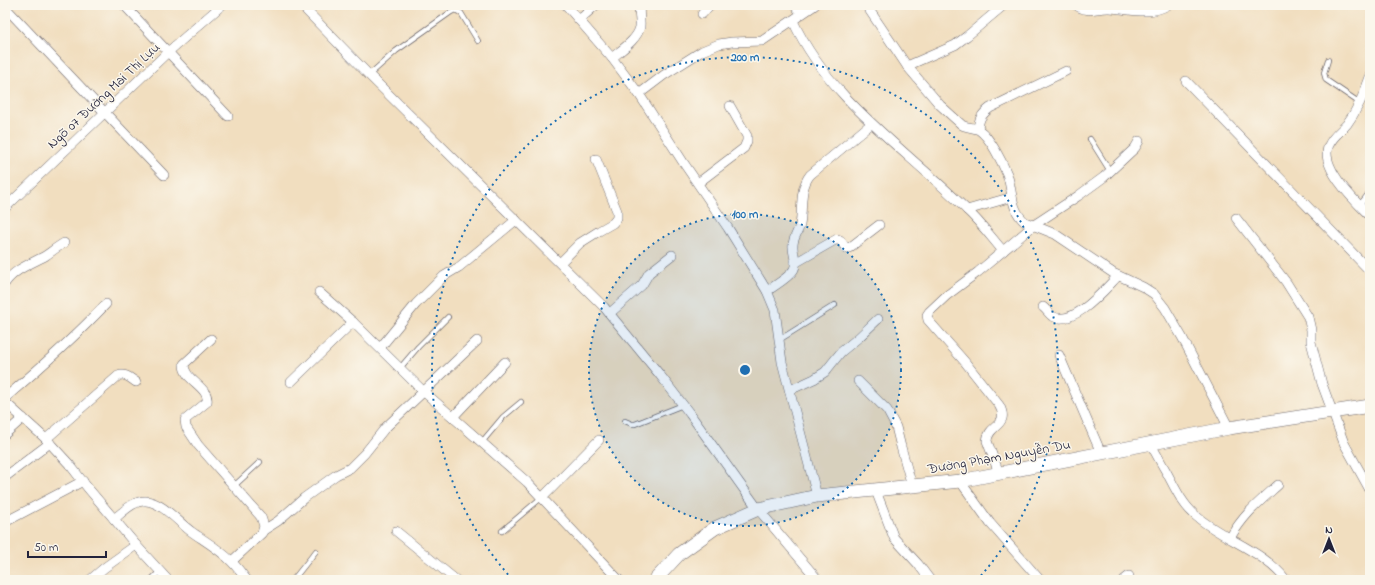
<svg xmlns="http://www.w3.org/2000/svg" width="1375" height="585" viewBox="0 0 1375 585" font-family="'Indie Flower',sans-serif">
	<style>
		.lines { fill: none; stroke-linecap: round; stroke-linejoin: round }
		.lane-casing { stroke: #6a6469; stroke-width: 6 }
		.street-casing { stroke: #6a6469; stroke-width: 10 }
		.secondary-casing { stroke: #6a6469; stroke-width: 14 }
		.lane { stroke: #fff; stroke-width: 4.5 }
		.street { stroke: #fff; stroke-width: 9 }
		.secondary { stroke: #fff; stroke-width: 13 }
		.ring { fill: none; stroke: #1f6fb2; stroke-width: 2; stroke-dasharray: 2 4 }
		.labels { text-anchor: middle; stroke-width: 3; stroke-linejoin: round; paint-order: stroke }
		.street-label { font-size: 14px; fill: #22223b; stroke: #fbf7ec }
		.centre { fill: #1f6fb2; stroke: #fbf7ec; stroke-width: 2 }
		.ring-label { font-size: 12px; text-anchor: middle; font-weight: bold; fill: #1f6fb2; stroke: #fbf7ec; stroke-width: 3; stroke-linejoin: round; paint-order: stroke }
	</style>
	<rect width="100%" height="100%" fill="#fbf7ec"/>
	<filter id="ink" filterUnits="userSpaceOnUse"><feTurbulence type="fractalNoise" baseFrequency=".025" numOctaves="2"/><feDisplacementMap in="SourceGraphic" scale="8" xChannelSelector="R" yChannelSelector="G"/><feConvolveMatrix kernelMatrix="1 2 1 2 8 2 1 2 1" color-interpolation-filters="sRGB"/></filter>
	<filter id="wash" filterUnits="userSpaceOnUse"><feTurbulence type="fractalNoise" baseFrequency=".012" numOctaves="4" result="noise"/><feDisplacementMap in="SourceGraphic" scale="16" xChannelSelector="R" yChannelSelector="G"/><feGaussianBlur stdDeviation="0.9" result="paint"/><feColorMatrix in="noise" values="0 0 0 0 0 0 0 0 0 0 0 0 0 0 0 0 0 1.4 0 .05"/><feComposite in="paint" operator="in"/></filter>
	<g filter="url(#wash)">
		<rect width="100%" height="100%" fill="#f1debf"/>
	</g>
	<g filter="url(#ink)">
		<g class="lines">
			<defs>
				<g id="lane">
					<polyline points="1328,60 1324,73 1326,80 1360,103"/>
					<polyline points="369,75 396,51 451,12 455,10 461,13 478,41"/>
					<polyline points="1090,139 1110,171"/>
					<polyline points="1359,206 1370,192"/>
					<polyline points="779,340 835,305"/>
					<polyline points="400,368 418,347 448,317"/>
					<polyline points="625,421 632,424 635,424 683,405"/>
					<polyline points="482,442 503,417 521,402"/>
					<polyline points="234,486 260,462"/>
					<polyline points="502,531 541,498"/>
					<polyline points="151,580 160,571"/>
					<polyline points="293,580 316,551"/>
				</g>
				<g id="street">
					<polyline points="124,5 228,116"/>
					<polyline points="301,5 369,75 604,307 660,375 690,414 758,509 818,580"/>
					<polyline points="566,5 612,58 639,94 683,162 728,228 767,291 775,310 782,362 817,496"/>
					<polyline points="794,5 802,13"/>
					<path d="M866 5 907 66 940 105 962 125C967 128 974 127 979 130 990 137 1002 162 1007 174 1013 191 1010 209 1025 222L1055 234 1113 273 1143 287 1154 294 1165 308 1182 337 1229 428"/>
					<path d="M1076 5C1087 14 1098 7 1110 8 1130 9 1149 16 1168 5"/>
					<polyline points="5,7 164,175"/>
					<polyline points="702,14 710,5"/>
					<polyline points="579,20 596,5"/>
					<path d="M793 21C830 101 906 149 967 210 980 222 991 237 1003 251"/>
					<path d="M612 58C621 50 637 40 640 27 641 20 638 14 640 5"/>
					<polyline points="907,66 955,45 967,36 1004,5"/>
					<path d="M1370 77C1364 95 1358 109 1347 124 1341 131 1333 136 1329 145 1318 166 1356 202 1370 216"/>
					<polyline points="1186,81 1370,271"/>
					<polyline points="639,94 664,75 702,51 719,44 732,42 762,41 815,5"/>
					<path d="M978 129C979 119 981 115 990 108L1066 71"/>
					<polyline points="698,183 744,148 747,141 747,136 730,106"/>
					<polyline points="5,208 168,52 222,5"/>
					<polyline points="967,210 1012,197"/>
					<polyline points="1236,218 1286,282 1308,317 1311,330 1311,342 1322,384 1344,443 1370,490"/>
					<polyline points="560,263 580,243 599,231 613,223 617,218 617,211 596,159"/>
					<polyline points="795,263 837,239 840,240 846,248 849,248 879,225"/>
					<path d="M5 283C15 269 30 264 45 256 51 252 57 247 64 243"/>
					<path d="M767 291C774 286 790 277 794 269 798 262 792 253 793 245 793 238 798 232 800 225 803 208 799 189 810 175L871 124"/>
					<polyline points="319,292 353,322 423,391 527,482 619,580"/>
					<path d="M1043 307C1046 309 1049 314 1052 316 1073 328 1105 289 1118 276"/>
					<polyline points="610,313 642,285 649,273 672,255"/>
					<path d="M211 339 184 364C183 380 210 387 207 402L185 420 186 427 198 445 261 517 264 526 262 533 232 561"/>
					<polyline points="380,348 416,304 444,276 459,267 516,220"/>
					<polyline points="1059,355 1101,453"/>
					<polyline points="858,381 887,410 896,427 901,447 912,486"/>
					<polyline points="291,382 353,322"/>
					<polyline points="790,390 814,379 825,372 841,352 858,338 878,319"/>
					<path d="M5 398C40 368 75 337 106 304"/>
					<polyline points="5,402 46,439 70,465 87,487 136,545 168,580"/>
					<polyline points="453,417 505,362"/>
					<polyline points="5,434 23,418"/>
					<path d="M46 439 118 376C125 373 130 378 136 382"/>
					<path d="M1150 443C1156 453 1161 463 1167 473 1175 488 1182 504 1196 516 1224 540 1263 550 1286 580"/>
					<path d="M999 473 987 441C988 424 1011 426 999 405L965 362 928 320 927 315 929 312 946 296 978 272 1034 225 1078 196 1104 177 1135 148 1139 141"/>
					<polyline points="5,477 50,443"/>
					<polyline points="960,481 990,523 1040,580"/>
					<polyline points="876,491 894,538 918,564 930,580"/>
					<polyline points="542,498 599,440"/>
					<path d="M114 519C123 512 134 500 146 501 162 502 179 523 192 532 205 541 219 549 231 561 237 567 242 574 247 580"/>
					<polyline points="5,522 83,481"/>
					<polyline points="264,530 278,521 304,498 336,475 350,468 365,453 385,428 477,341"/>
					<polyline points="396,531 456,580"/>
					<path d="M1230 538C1244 514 1258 503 1278 485"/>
					<polyline points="90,580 104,568 136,545"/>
					<polyline points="1124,580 1129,576"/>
				</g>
				<polyline id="secondary" points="655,580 679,554 715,528 758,509 817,496 960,481 1229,428 1370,406"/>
			</defs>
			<use href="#lane" class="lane-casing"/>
			<use href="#street" class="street-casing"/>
			<use href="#secondary" class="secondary-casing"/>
			<use href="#lane" class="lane"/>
			<use href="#street" class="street"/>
			<use href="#secondary" class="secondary"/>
		</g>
	</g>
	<circle cx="745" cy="370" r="156" fill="#1f6fb2" fill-opacity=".12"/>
	<g class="ring">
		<circle cx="745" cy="370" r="156"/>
		<path d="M512 579A313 313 0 1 1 978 579"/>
	</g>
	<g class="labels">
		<g class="street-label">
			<text transform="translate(103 95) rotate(-43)" y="5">Ngõ 07 Đường Mai Thị Lựu</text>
			<text transform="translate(999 456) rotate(-10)" y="5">Đường Phạm Nguyễn Du</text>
		</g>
	</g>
	<circle cx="745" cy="370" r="6" class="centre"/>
	<g class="ring-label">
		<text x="745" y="61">200 m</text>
		<text x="745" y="218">100 m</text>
	</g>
	<rect width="1375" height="585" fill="none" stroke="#fbf7ec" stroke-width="20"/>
	<g transform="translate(1329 539)" stroke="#fbf7ec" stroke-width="3" paint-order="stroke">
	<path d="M0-3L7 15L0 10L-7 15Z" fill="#22223b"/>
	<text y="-6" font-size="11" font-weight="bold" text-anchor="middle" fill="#22223b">N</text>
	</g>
	<path d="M28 551v6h78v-6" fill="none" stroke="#22223b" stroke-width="2"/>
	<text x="34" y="551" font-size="12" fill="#22223b" stroke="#fbf7ec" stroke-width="3" paint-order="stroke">50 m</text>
</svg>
